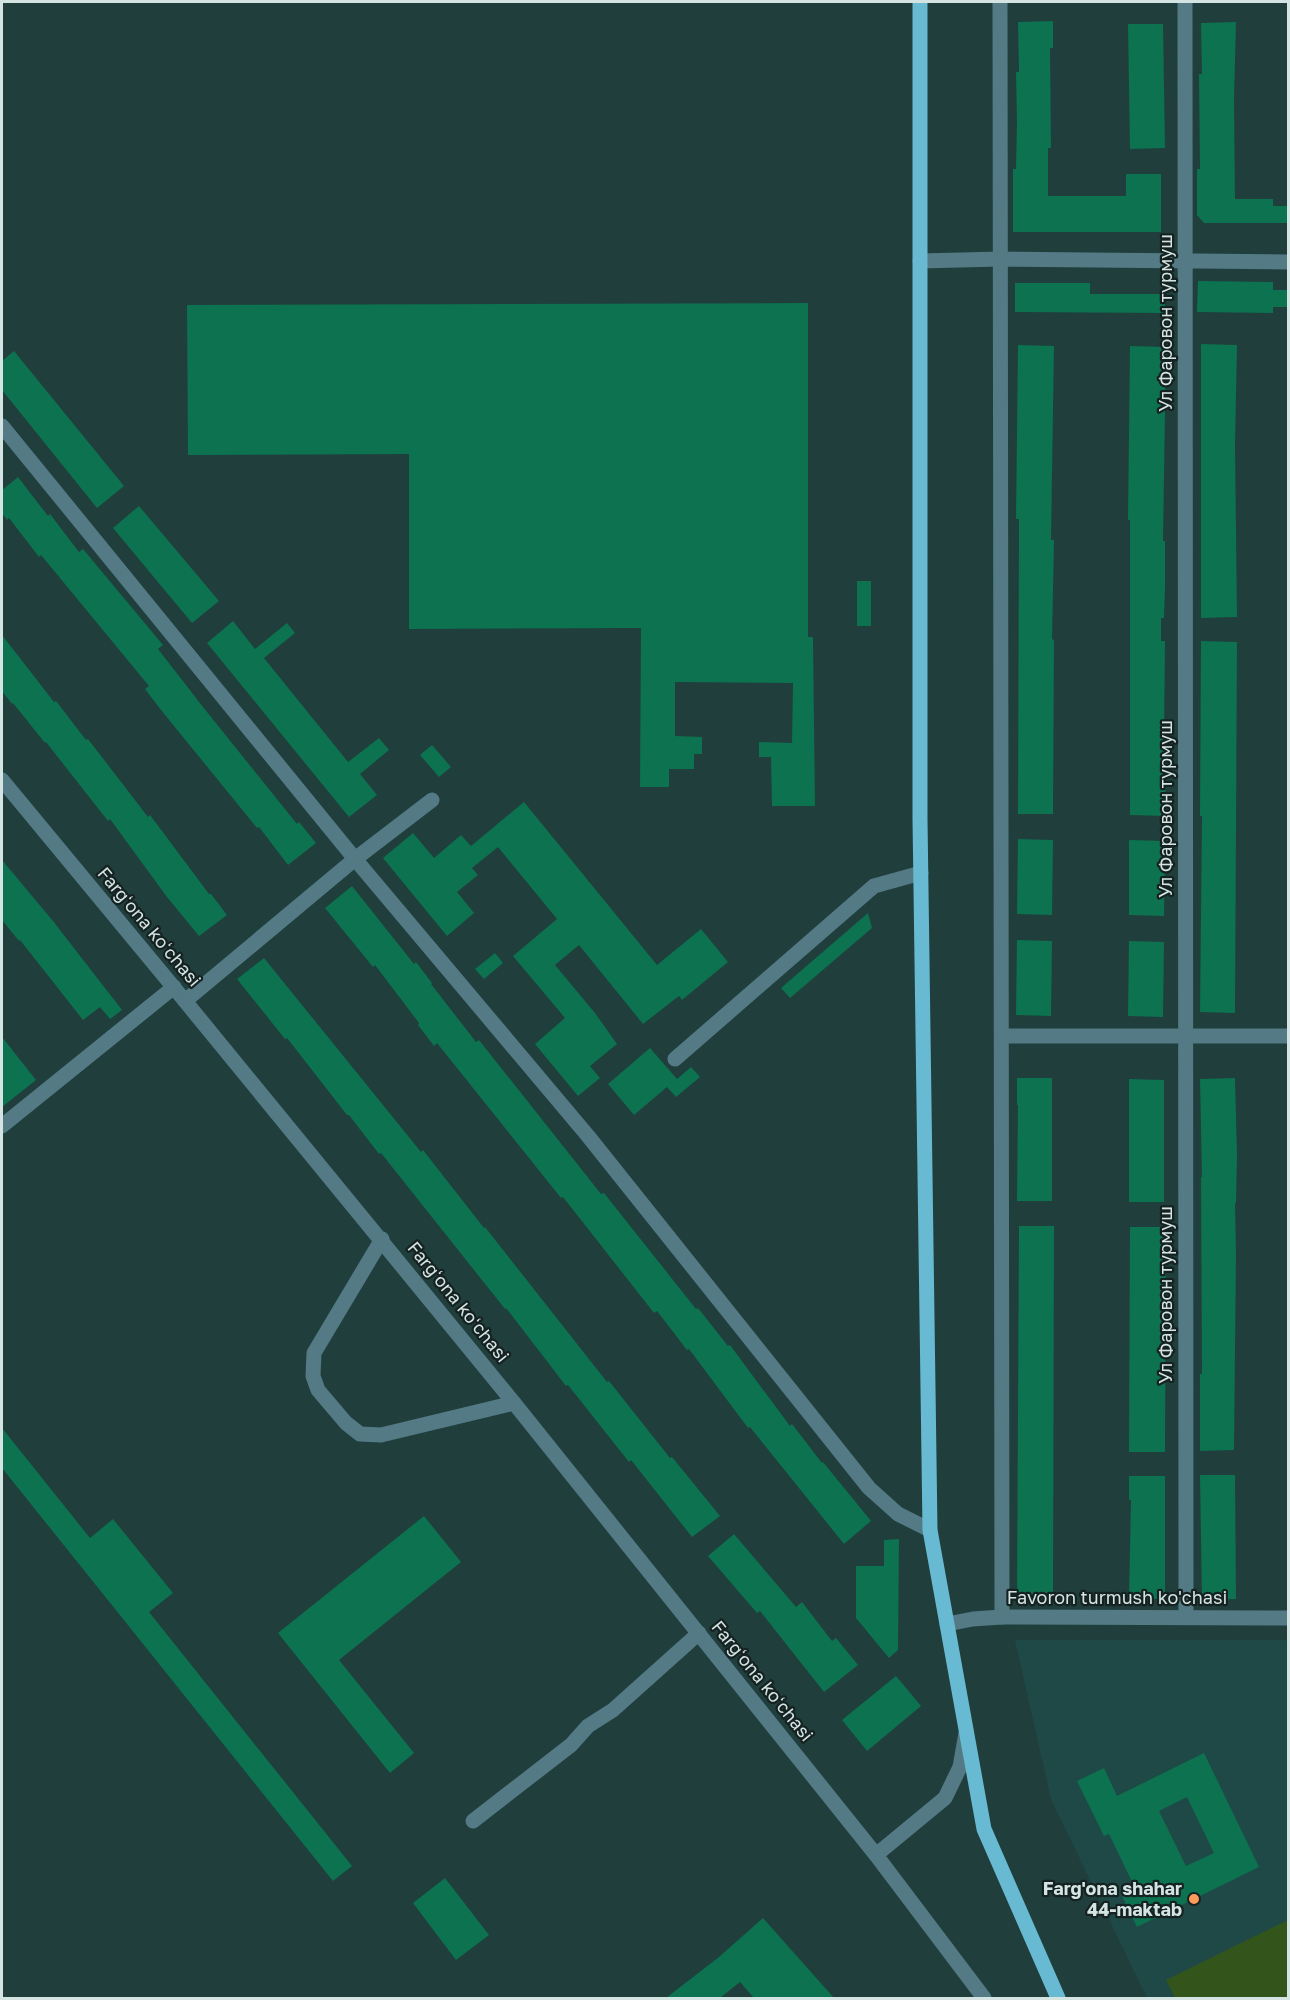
<svg xmlns="http://www.w3.org/2000/svg" width="1290" height="2000" viewBox="0 0 1290 2000" font-family="'Golos Text',sans-serif">
	<style>
		.built { fill: #1f4946 }
		.green { fill: #33551c }
		.building { fill: #0c724f; fill-rule: evenodd }
		.lines { fill: none; stroke-linecap: round; stroke-linejoin: round }
		.minor { stroke: #537a85; stroke-width: 15 }
		.major { stroke: #67bad2; stroke-width: 15 }
		.poi-dot { fill: #ff9b5a; stroke: #152221; stroke-width: 2 }
		.labels { text-anchor: middle; stroke-width: 4.5; stroke-linejoin: round; paint-order: stroke }
		.street-label { font-size: 18px; fill: #d3e4e2; stroke: #152221 }
		.poi-label { font-size: 18px; font-weight: bold; fill: #d3e4e2; stroke: #152221; text-anchor: end }
	</style>
	<rect width="100%" height="100%" fill="#203e3c"/>
	<polygon class="built" points="1015,1640 1286,1640 1288,1646 1288,1998 1147,1998 1051,1799"/>
	<polygon class="green" points="1288,1920 1288,1998 1175,1998 1166,1980"/>
	<g class="building">
		<polygon points="1053,21 1053,48 1050,48 1051,148 1048,148 1048,196 1126,196 1126,174 1161,174 1161,232 1013,232 1013,169 1016,169 1017,122 1016,72 1019,72 1018,22"/>
		<polygon points="1236,22 1234,100 1235,199 1273,199 1273,206 1288,206 1288,223 1204,223 1197,215 1197,169 1200,169 1199,74 1202,74 1201,23"/>
		<polygon points="1128,24 1163,24 1165,148 1130,149"/>
		<polygon points="1198,281 1273,282 1273,290 1288,290 1288,307 1273,307 1273,313 1197,312"/>
		<polygon points="1015,283 1090,283 1090,294 1165,294 1165,313 1015,312"/>
		<polygon points="808,303 808,637 813,637 815,806 772,806 771,757 759,757 759,742 792,743 793,683 675,682 675,736 702,737 702,754 694,754 694,769 669,769 669,787 640,787 641,628 409,629 409,454 188,455 187,305"/>
		<polygon points="1201,344 1237,345 1235,445 1237,617 1201,618"/>
		<polygon points="1018,345 1054,346 1051,540 1054,540 1052,639 1054,640 1053,814 1018,814 1019,519 1016,519"/>
		<polygon points="1130,346 1166,347 1163,541 1165,541 1165,589 1164,618 1161,618 1161,641 1165,641 1164,740 1166,740 1165,816 1130,815 1130,520 1128,520"/>
		<polygon points="14,351 124,486 97,508 2,390 2,361"/>
		<polygon points="18,477 48,516 50,514 79,552 83,549 163,645 158,649 203,707 297,824 299,822 316,843 288,865 259,827 257,828 161,710 145,689 149,686 41,555 39,557 9,518 7,520 2,513 2,490"/>
		<polygon points="139,506 219,601 192,623 113,528"/>
		<rect x="857" y="581" width="14" height="45"/>
		<polygon points="233,621 255,649 287,623 295,633 264,658 348,762 379,738 389,750 360,774 377,795 349,817 207,643"/>
		<polygon points="2,635 54,702 56,701 86,740 88,739 148,817 150,815 209,894 211,894 227,915 199,936 167,897 110,819 108,821 46,742 45,743 13,703 12,704 2,691"/>
		<polygon points="1201,641 1237,642 1235,1013 1200,1012 1202,816 1200,816"/>
		<polygon points="432,745 451,767 439,777 420,755"/>
		<polygon points="524,802 657,965 701,929 728,962 682,1000 679,996 643,1024 579,945 555,965 595,1013 617,1044 590,1066 600,1078 578,1096 535,1044 565,1018 513,956 557,919 498,847 472,868 478,875 457,892 474,913 447,936 383,858 413,833 434,858 461,835 471,846"/>
		<polygon points="1018,839 1053,840 1052,915 1017,914"/>
		<polygon points="1129,840 1165,841 1164,916 1129,915"/>
		<polygon points="2,860 53,921 122,1010 110,1019 100,1007 83,1020 20,940 19,941 2,920"/>
		<polygon points="352,886 414,964 416,962 432,983 431,984 476,1042 479,1040 601,1194 604,1193 696,1309 698,1308 728,1346 730,1345 790,1426 792,1424 822,1463 823,1462 871,1521 844,1544 750,1427 748,1428 689,1349 687,1350 657,1311 654,1313 563,1197 561,1198 437,1043 434,1046 418,1025 419,1023 375,965 373,967 325,908"/>
		<polygon points="868,913 872,928 790,998 781,988"/>
		<polygon points="1017,940 1052,941 1051,1016 1016,1015"/>
		<polygon points="1129,941 1164,942 1163,1017 1128,1016"/>
		<polygon points="495,953 503,963 484,979 475,969"/>
		<polygon points="264,958 421,1152 423,1150 484,1228 485,1227 607,1382 609,1381 670,1458 672,1457 720,1516 692,1537 631,1460 629,1462 568,1385 566,1386 506,1308 505,1309 381,1153 379,1154 349,1115 347,1115 287,1038 285,1039 237,979"/>
		<polygon points="2,1037 36,1080 2,1107"/>
		<polygon points="650,1048 677,1079 691,1067 700,1077 676,1097 667,1087 634,1115 608,1084"/>
		<polygon points="1017,1078 1052,1078 1052,1201 1017,1201 1018,1105 1017,1105"/>
		<polygon points="1235,1078 1237,1155 1236,1203 1235,1203 1236,1253 1234,1450 1200,1451 1200,1374 1202,1374 1201,1177 1202,1177 1200,1079"/>
		<polygon points="1129,1079 1164,1080 1164,1202 1129,1202"/>
		<polygon points="1019,1226 1054,1226 1053,1598 1017,1597"/>
		<polygon points="1130,1227 1166,1227 1165,1452 1129,1452"/>
		<polygon points="2,1428 90,1538 113,1519 173,1593 149,1612 352,1866 333,1881 2,1468"/>
		<polygon points="1200,1475 1235,1475 1236,1599 1202,1600"/>
		<polygon points="1129,1476 1165,1476 1165,1599 1129,1599 1131,1500 1129,1500"/>
		<polygon points="424,1516 461,1562 339,1660 414,1753 390,1773 278,1633"/>
		<polygon points="734,1534 796,1607 802,1602 832,1641 836,1638 858,1665 824,1692 760,1611 757,1613 708,1556"/>
		<polygon points="899,1539 898,1650 889,1658 856,1618 856,1566 884,1566 884,1540"/>
		<polygon points="896,1676 921,1706 867,1751 842,1720"/>
		<path d="M1204 1753 1259 1867 1137 1927 1122 1896 1136 1890 1109 1834 1104 1836 1077 1781 1104 1768 1117 1796ZM1187 1797 1214 1853 1186 1866 1159 1811Z"/>
		<polygon points="445,1878 489,1935 456,1960 413,1903"/>
		<polygon points="763,1918 834,1998 754,1998 740,1982 720,1998 666,1998 719,1957"/>
	</g>
	<g class="lines">
		<g class="minor">
			<polyline points="1000,2 1002,1617"/>
			<polyline points="1185,2 1186,1617"/>
			<polyline points="920,261 1001,259 1288,262"/>
			<polyline points="2,426 355,859 588,1136 869,1488 898,1514 930,1530"/>
			<polyline points="2,780 185,1001 514,1403 876,1855 984,1998"/>
			<polyline points="185,1001 355,859 432,800"/>
			<polyline points="1002,1036 1288,1036"/>
			<polyline points="675,1059 874,886 921,873"/>
			<polyline points="2,1126 174,987"/>
			<polyline points="382,1239 314,1353 313,1376 318,1390 346,1423 360,1434 381,1435 514,1403"/>
			<polyline points="947,1624 973,1619 1002,1617 1288,1618"/>
			<polyline points="473,1821 571,1745 588,1726 613,1710 699,1633"/>
			<polyline points="876,1855 945,1798 960,1767 966,1733"/>
		</g>
		<polyline class="major" points="920,2 920,819 930,1530 984,1829 1058,1998"/>
	</g>
	<circle class="poi-dot" cx="1194" cy="1899" r="6"/>
	<g class="labels">
		<g class="street-label">
			<text transform="translate(1166 323) rotate(-90)" y="6">Ул Фаровон турмуш</text>
			<text transform="translate(1166 809) rotate(-90)" y="6">Ул Фаровон турмуш</text>
			<text transform="translate(149 927) rotate(50)" y="6">Fargʻona koʻchasi</text>
			<text transform="translate(1166 1295) rotate(-90)" y="6">Ул Фаровон турмуш</text>
			<text transform="translate(458 1302) rotate(51)" y="6">Fargʻona koʻchasi</text>
			<text x="1117" y="1604">Favoron turmush ko'chasi</text>
			<text transform="translate(762 1681) rotate(51)" y="6">Fargʻona koʻchasi</text>
		</g>
		<g class="poi-label">
			<text x="1182" y="1895">Farg'ona shahar<tspan x="1182" dy="21">44-maktab</tspan></text>
		</g>
	</g>
	<rect width="1290" height="2000" fill="none" stroke="#d3e4e2" stroke-width="6"/>
</svg>
